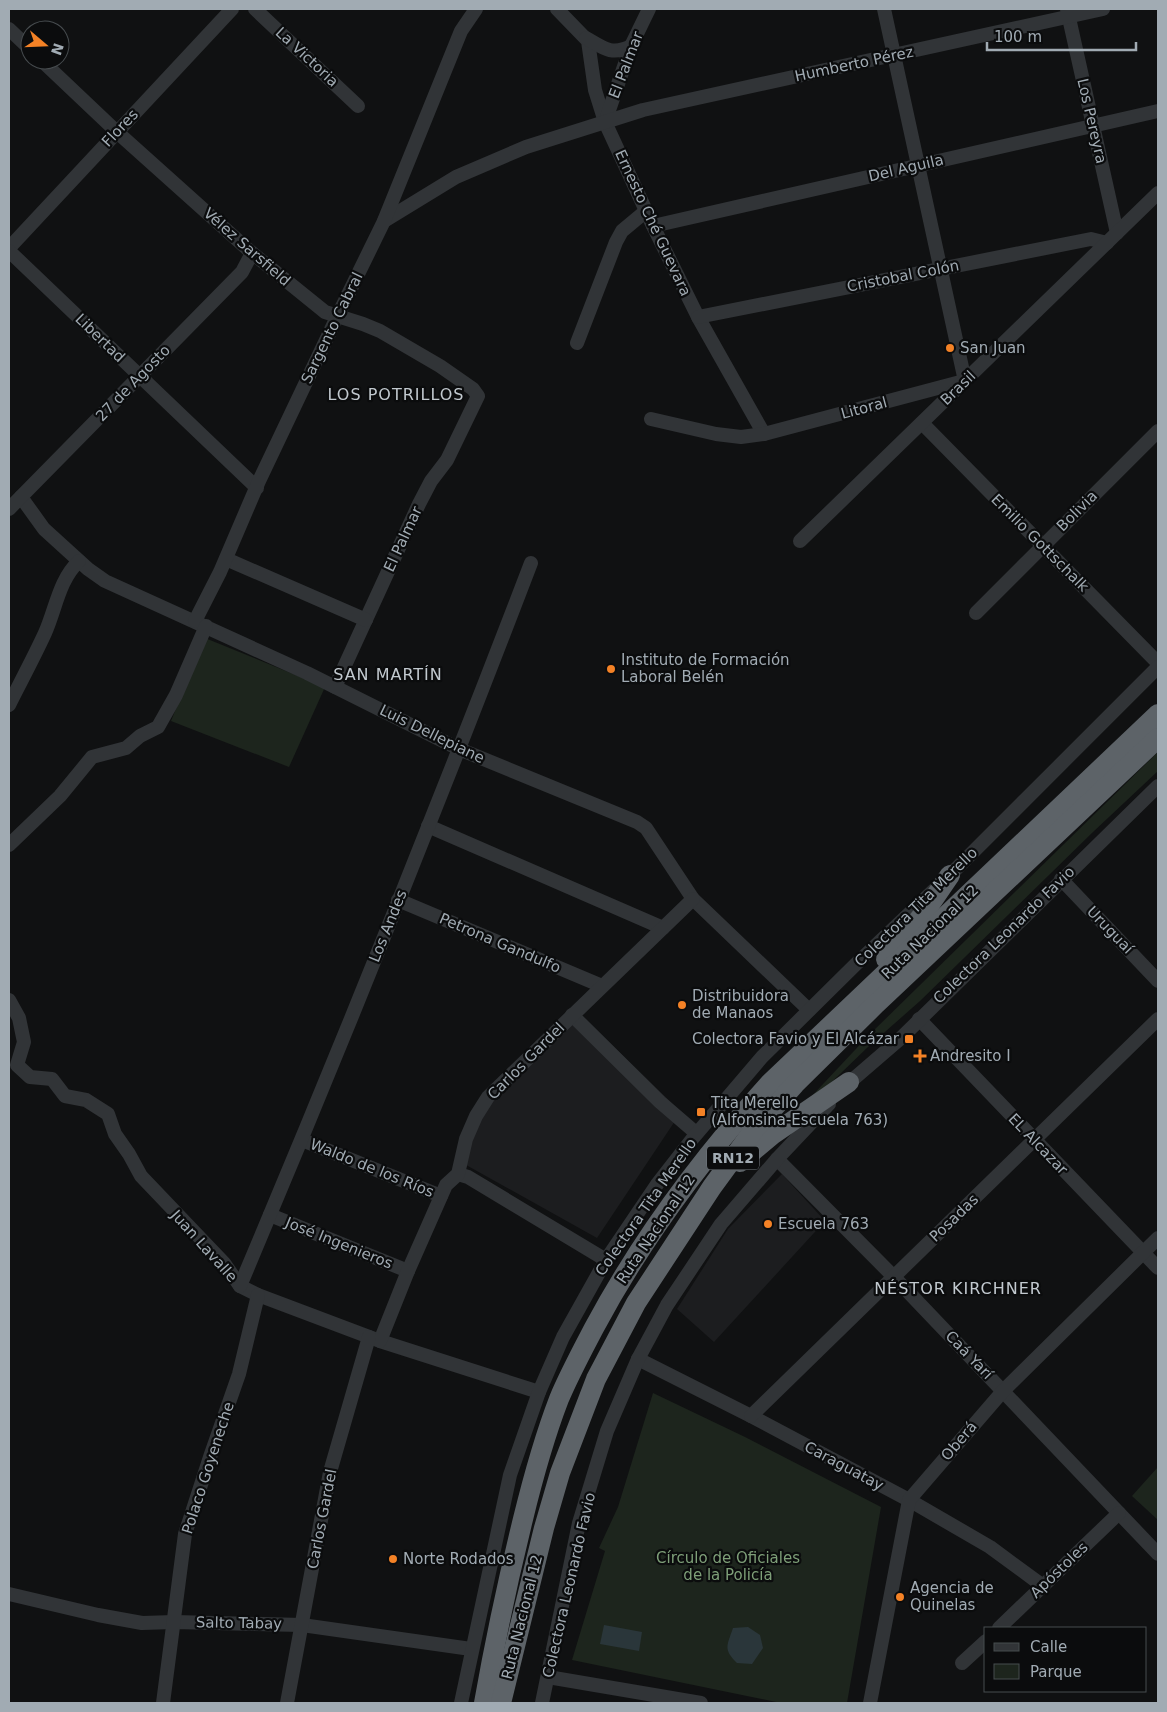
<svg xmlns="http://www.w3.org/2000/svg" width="1167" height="1712" viewBox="0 0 1167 1712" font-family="'DejaVu Sans',sans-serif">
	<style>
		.built { fill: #1c1d1f }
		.green { fill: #1d251d }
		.water { fill: #2a363a }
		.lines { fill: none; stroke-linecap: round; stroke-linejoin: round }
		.minor { stroke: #313437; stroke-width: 14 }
		.highway { stroke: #5d6368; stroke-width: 20 }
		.poi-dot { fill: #f48226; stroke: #0b0c0d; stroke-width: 2 }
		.labels { text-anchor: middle; stroke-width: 4.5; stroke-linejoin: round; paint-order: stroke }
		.shield { fill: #0b0c0d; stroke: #747b81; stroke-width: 1 }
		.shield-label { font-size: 14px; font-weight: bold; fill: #a1abb3 }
		.street-label { font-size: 15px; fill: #a1abb3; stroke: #0b0c0d }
		.poi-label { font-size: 15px; fill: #a1abb3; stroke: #0b0c0d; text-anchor: start }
		.park-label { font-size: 15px; fill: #7e9f78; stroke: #0b0c0d }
		.neighbourhood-label { font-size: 16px; letter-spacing: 1px; fill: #c2c9cf; stroke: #0b0c0d }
	</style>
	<rect width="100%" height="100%" fill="#101112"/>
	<g class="built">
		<polygon points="580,1014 681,1112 597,1238 459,1161 489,1105"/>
		<polygon points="782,1174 825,1221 714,1342 677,1309 728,1229"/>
	</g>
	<g class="green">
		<polygon points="205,638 325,687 289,767 171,721"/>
		<polygon points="1158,752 1158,771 1093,832 920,1001 869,1046 811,1102 794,1115 869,1035"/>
		<polygon points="653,1393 745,1437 881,1507 847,1703 781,1703 572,1660 605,1551 599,1548 618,1507"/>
		<polygon points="1158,1467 1158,1520 1132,1496"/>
	</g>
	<g class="water">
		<polygon points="604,1625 642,1632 639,1651 600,1644"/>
		<path d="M748 1627 760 1635 763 1648 752 1664 737 1663C723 1649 727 1646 733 1628Z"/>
	</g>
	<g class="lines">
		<g class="minor">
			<polyline points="255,9 358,106"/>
			<polyline points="557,9 588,41 595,90 605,122 653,226 698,317 764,434"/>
			<polyline points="884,9 965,381"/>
			<polyline points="1067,9 1117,233"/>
			<polyline points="9,29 30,49"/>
			<path d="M586 38C603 48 612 56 631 46"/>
			<polyline points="41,60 117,132 252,253 325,312 363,324 380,331 440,366 473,389 478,396 447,460 431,481 419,504 335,687"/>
			<polyline points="605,122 631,46 649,9"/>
			<polyline points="384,221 456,177 526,147 643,110 1103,9"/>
			<polyline points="653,226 1158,111"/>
			<polyline points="9,248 232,9"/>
			<polyline points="9,251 257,488"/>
			<polyline points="698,317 1091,239 1107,243"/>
			<polyline points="577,343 616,242 622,231 646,211"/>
			<polyline points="651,419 716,434 741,437 764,434 964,381"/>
			<polyline points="922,423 1158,663"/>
			<polyline points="21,497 44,529 88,569 105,581 307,673 459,749 637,822 646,828 693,899 809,1010"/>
			<polyline points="9,509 242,272 252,253"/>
			<polyline points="800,541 1158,193"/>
			<polyline points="226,559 366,620"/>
			<polyline points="976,613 1158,431"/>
			<polyline points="195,621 220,572 259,481 337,317 384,221 461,31 476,9"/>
			<path d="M9 705C21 681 34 657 45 633 56 608 59 580 79 561"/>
			<polyline points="428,826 663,928"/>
			<polyline points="9,845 60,796 92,757 126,748 140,736 158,727 176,695 206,626"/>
			<polyline points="1061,879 1158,981"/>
			<polyline points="398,900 602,986"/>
			<polyline points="9,1000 19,1018 24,1042 17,1065 30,1077 52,1079 65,1096 86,1100 108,1114 115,1134 129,1154 141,1176 224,1263 240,1286 258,1295 380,1341 539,1392"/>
			<polyline points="572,1015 660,1102 696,1133"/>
			<polyline points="919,1019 1158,1268"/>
			<polyline points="843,1088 901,1038 1158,786"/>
			<polyline points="302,1140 441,1196"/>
			<polyline points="777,1159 894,1277 1158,1554"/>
			<polyline points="458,1174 468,1177 606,1260"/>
			<polyline points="270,1215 408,1271"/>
			<path d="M240 1286C341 1047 438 806 531 563"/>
			<polyline points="380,1341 408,1271 446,1185 458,1174 466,1139 476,1116 488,1097 693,899"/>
			<polyline points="638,1359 751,1416 909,1500 990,1547 1043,1586"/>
			<polyline points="751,1416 1158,1019"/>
			<polyline points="9,1594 98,1615 142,1623 174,1622 302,1625 471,1649"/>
			<polyline points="999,1628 1119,1513"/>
			<polyline points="962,1663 986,1641"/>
			<polyline points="548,1677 701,1703"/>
			<polyline points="163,1703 185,1534 211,1454 239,1374 258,1295"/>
			<polyline points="287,1703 330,1472 369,1337"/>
			<polyline points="461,1703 510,1475 539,1392 563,1337 606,1260 658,1183 693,1138 762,1057 855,965 950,875 1158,667"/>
			<polyline points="542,1703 579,1523 607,1431 638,1359 667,1305 721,1224 777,1159 829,1104"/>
			<polyline points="870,1703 909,1500 1003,1391 1158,1238"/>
		</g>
		<g class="highway">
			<polyline points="886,959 924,913 950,875"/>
			<polyline points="740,1162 772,1135 849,1082"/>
			<path d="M484 1703C495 1641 508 1580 523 1519 533 1478 544 1438 559 1399 569 1375 582 1351 594 1328 642 1238 701 1159 770 1083L1158 714"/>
			<polyline points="501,1703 544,1528 560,1473 596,1379 636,1303 712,1187 753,1131 795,1084 876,1004 1158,738"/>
		</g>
	</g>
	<g class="poi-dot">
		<circle cx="950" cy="348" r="5"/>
		<circle cx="611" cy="669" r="5"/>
		<circle cx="682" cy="1005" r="5"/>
		<rect x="904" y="1034" width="10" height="10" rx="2.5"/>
		<path d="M917.5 1048.5h5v5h5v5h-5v5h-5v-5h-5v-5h5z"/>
		<rect x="696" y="1107" width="10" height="10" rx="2.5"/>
		<circle cx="768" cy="1224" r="5"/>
		<circle cx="393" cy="1559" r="5"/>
		<circle cx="900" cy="1597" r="5"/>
	</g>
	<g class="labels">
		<rect class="shield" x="707" y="1146.5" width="52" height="23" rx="4"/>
		<g class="shield-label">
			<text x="733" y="1163">RN12</text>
		</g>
		<g class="street-label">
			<text transform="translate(307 57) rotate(43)" y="5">La Victoria</text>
			<text transform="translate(854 64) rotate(-12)" y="5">Humberto Pérez</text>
			<text transform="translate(626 65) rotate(-69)" y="5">El Palmar</text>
			<text transform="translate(1092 121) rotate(77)" y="5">Los Pereyra</text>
			<text transform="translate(120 128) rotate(-47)" y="5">Flores</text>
			<text transform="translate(906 168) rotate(-13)" y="5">Del Aguila</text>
			<text transform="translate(653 223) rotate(65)" y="5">Ernesto Ché Guevara</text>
			<text transform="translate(247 247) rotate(41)" y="5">Vélez Sarsfield</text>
			<text transform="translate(903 276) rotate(-11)" y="5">Cristobal Colón</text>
			<text transform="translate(332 328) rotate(-64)" y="5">Sargento Cabral</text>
			<text transform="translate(100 338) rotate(44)" y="5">Libertad</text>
			<text transform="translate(133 383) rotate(-46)" y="5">27 de Agosto</text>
			<text transform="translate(958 388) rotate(-44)" y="5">Brasil</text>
			<text transform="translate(864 408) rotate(-15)" y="5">Litoral</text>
			<text transform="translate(1077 511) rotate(-45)" y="5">Bolivia</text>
			<text transform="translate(403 539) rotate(-65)" y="5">El Palmar</text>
			<text transform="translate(1040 543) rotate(45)" y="5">Emilio Gottschalk</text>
			<text transform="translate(432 734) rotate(26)" y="5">Luis Dellepiane</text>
			<text transform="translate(916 907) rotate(-44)" y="5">Colectora Tita Merello</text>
			<text transform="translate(388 926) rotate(-68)" y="5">Los Andes</text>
			<text transform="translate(1110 930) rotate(46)" y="5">Uruguaí</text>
			<text transform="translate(930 932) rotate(-44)" y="5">Ruta Nacional 12</text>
			<text transform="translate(1004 935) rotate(-44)" y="5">Colectora Leonardo Favio</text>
			<text transform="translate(500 943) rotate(23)" y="5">Petrona Gandulfo</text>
			<text transform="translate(526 1061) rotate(-45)" y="5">Carlos Gardel</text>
			<text transform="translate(1038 1144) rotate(46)" y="5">EL Alcazar</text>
			<text transform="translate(372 1168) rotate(22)" y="5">Waldo de los Ríos</text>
			<text transform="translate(646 1207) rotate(-55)" y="5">Colectora Tita Merello</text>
			<text transform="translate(954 1218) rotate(-44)" y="5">Posadas</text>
			<text transform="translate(656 1229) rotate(-56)" y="5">Ruta Nacional 12</text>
			<text transform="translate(339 1243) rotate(22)" y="5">José Ingenieros</text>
			<text transform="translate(204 1246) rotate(48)" y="5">Juan Lavalle</text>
			<text transform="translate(969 1355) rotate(46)" y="5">Caá Yarí</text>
			<text transform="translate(959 1441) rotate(-50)" y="5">Oberá</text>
			<text transform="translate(844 1466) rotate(28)" y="5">Caraguatay</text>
			<text transform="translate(208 1468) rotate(-72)" y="5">Polaco Goyeneche</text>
			<text transform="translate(322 1519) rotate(-79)" y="5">Carlos Gardel</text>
			<text transform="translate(1059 1570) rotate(-44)" y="5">Apóstoles</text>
			<text transform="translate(569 1585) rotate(-77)" y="5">Colectora Leonardo Favio</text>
			<text transform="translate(522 1617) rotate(-76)" y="5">Ruta Nacional 12</text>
			<text transform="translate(239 1623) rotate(1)" y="5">Salto Tabay</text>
		</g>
		<g class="poi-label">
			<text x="960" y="353">San Juan</text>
			<text x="621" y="665">Instituto de Formación<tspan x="621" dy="17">Laboral Belén</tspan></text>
			<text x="692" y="1001">Distribuidora<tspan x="692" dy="17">de Manaos</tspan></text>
			<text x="899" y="1044" text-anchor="end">Colectora Favio y El Alcázar</text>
			<text x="930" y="1061">Andresito I</text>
			<text x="711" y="1108">Tita Merello<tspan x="711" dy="17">(Alfonsina-Escuela 763)</tspan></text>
			<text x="778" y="1229">Escuela 763</text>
			<text x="403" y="1564">Norte Rodados</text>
			<text x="910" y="1593">Agencia de<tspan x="910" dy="17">Quinelas</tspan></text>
		</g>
		<g class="park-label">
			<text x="728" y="1563">Círculo de Oficiales<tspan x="728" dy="17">de la Policía</tspan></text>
		</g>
		<g class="neighbourhood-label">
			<text x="396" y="400">LOS POTRILLOS</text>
			<text x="388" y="680">SAN MARTÍN</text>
			<text x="958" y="1294">NÉSTOR KIRCHNER</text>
		</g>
	</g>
	<rect width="1167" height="1712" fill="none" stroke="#a1abb3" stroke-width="20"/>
	<rect x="984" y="1627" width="162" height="65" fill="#0b0c0d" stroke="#474c4f"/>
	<rect x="994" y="1643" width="25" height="8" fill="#313437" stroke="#474c4f"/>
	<text x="1030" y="1652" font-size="15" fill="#a1abb3">Calle</text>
	<rect x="994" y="1664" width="25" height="15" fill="#1d251d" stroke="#474c4f"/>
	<text x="1030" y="1677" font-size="15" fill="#a1abb3">Parque</text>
	<g transform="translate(45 45) rotate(109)"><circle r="24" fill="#0b0c0d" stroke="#474c4f"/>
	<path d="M0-4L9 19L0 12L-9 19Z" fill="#f48226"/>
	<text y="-8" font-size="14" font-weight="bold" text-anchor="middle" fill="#a1abb3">N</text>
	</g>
	<path d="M987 42v8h149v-8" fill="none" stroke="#a1abb3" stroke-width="2.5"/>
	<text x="994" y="42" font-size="15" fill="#a1abb3" stroke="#0b0c0d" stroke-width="4" paint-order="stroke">100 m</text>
</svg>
